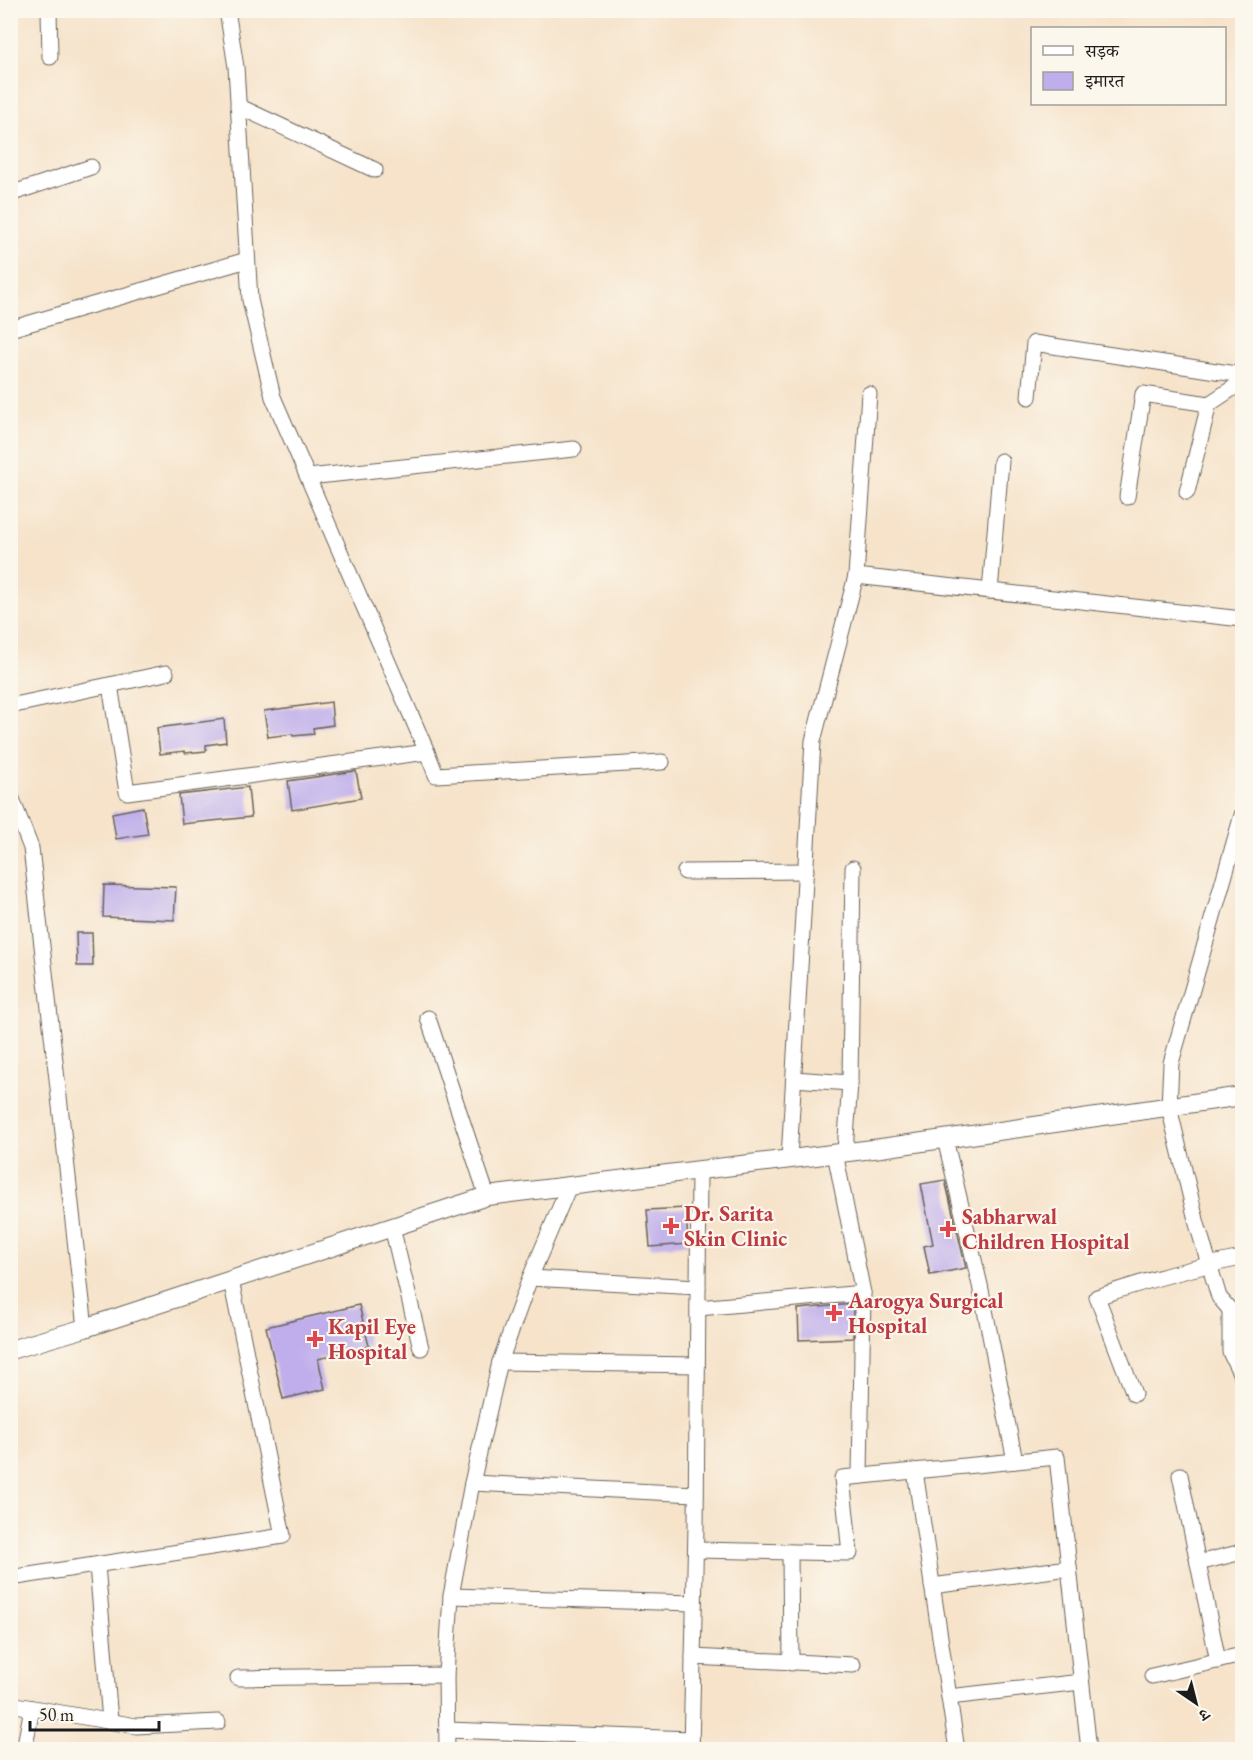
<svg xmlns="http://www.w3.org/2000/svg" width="1253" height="1760" viewBox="0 0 1253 1760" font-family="'EB Garamond','Noto Serif Devanagari',serif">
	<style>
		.building { fill: #bfaeeb }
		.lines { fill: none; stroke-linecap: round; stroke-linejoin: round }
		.minor-casing { stroke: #686259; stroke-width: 17 }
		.tertiary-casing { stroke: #686259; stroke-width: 20 }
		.minor { stroke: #fff; stroke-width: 15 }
		.tertiary { stroke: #fff; stroke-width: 18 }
		.health-dot { fill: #e0444e; stroke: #fbf7ec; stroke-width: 2 }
		.labels { text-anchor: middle; stroke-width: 4.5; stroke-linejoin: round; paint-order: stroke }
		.health-label { font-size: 22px; font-weight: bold; fill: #be3a42; stroke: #fbf7ec; text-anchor: start }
	</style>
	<rect width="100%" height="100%" fill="#fbf7ec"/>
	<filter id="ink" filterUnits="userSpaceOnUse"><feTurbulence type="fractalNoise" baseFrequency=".0167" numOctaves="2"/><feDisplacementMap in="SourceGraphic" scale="12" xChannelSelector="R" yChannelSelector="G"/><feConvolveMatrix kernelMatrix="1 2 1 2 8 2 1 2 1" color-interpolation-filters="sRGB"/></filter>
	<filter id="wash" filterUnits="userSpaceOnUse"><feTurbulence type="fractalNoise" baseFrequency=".008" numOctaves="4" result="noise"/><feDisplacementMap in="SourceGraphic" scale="24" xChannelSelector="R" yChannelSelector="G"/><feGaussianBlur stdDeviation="1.35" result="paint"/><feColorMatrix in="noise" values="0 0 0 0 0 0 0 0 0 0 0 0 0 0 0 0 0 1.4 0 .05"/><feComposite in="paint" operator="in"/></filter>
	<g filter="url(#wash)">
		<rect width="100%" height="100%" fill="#f6e3ca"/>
		<g id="blocks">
			<g class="building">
				<polygon points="331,702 333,725 313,728 314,734 293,736 292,734 268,737 264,711"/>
				<polygon points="224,719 226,742 206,745 206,751 185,753 185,751 160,754 157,728"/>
				<polygon points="356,771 361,798 292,810 288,781"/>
				<polygon points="248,787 251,817 182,824 179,795"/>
				<polygon points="143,807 148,834 116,839 112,813"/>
				<polygon points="104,885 176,887 174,920 103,917"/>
				<polygon points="76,933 92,933 93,966 77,966"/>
				<polygon points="945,1180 966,1268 930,1275 924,1246 933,1244 921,1184"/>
				<polygon points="686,1208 688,1244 650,1247 647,1210"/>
				<polygon points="853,1304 853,1338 799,1340 798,1309"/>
				<polygon points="359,1305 369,1346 318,1359 325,1389 283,1399 266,1327"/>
			</g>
		</g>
	</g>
	<g filter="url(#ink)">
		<use href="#blocks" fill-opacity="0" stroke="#686259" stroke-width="1.5"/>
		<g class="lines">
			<defs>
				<g id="minor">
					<polyline points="49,10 50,57"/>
					<polyline points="227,10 236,67 250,300 273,397 427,752 436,775 662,762"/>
					<polyline points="238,106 375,170"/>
					<polyline points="10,194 91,167"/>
					<polyline points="10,329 247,260"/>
					<polyline points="869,394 856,576 1242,619"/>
					<polyline points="1029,397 1034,343 1242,375"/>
					<polyline points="1209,404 1242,382"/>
					<polyline points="308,477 574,449"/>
					<polyline points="1127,497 1143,394 1209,404 1187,492"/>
					<polyline points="990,591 1001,461"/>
					<polyline points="110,685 127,792 427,752"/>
					<polyline points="10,706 166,673"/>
					<polyline points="10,794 31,848 85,1328"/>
					<polyline points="1242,815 1171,1063 1169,1107 1197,1224 1219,1297 1242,1324"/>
					<polyline points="685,872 806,871"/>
					<polyline points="428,1018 487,1196"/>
					<polyline points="794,1079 850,1083"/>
					<polyline points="945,1139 980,1285 1015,1461"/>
					<polyline points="845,1151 850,1083 853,868"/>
					<polyline points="835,1153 863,1293 860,1476"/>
					<polyline points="789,1159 813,741 856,576"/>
					<polyline points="392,1227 421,1348"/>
					<polyline points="530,1278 698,1287"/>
					<polyline points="698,1308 863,1293"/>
					<polyline points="1230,1310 1230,1352 1242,1377"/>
					<polyline points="500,1362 697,1365"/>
					<path d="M1134 1394 1097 1297C1145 1281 1193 1267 1242 1258"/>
					<polyline points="915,1471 957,1750"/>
					<polyline points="1180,1475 1218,1661"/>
					<polyline points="472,1483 696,1494"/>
					<polyline points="696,1550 850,1553 842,1478 1057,1457 1089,1750"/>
					<polyline points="790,1552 791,1663"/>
					<polyline points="1198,1563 1242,1552"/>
					<polyline points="97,1565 110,1721"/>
					<polyline points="10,1578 283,1536 231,1280"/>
					<polyline points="932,1586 1069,1568"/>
					<polyline points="451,1596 694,1603"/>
					<polyline points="693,1657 853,1665"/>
					<polyline points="1152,1676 1242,1655"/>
					<polyline points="238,1678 446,1675"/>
					<polyline points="949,1697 1081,1682"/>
					<polyline points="10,1704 136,1726 218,1722"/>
					<polyline points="447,1730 691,1739"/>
					<polyline points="24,1750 32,1708"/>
					<polyline points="447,1750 446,1675 451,1596 472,1483 500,1362 530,1278 569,1186"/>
					<polyline points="691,1750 696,1526 699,1170"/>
				</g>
				<polyline id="tertiary" points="10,1350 85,1328 487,1196 881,1148 1242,1096"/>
			</defs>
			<use href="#minor" class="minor-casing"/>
			<use href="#tertiary" class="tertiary-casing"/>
			<use href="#minor" class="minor"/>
			<use href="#tertiary" class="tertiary"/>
		</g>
	</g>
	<g class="health-dot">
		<path d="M668 1217h6v6h6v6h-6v6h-6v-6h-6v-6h6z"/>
		<path d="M945 1220h6v6h6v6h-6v6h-6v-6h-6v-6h6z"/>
		<path d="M831 1304h6v6h6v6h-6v6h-6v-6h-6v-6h6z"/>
		<path d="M312 1330h6v6h6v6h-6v6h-6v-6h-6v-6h6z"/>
	</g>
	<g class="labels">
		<g class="health-label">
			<text x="684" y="1221">Dr. Sarita<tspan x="684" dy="25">Skin Clinic</tspan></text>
			<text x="962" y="1224">Sabharwal<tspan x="962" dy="25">Children Hospital</tspan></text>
			<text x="848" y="1308">Aarogya Surgical<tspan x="848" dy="25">Hospital</tspan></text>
			<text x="328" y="1334">Kapil Eye<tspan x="328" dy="25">Hospital</tspan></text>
		</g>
	</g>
	<rect width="1253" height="1760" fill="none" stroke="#fbf7ec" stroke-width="36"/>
	<rect x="1031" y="27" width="195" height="78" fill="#fbf7ec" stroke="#a29f99" stroke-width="1.5"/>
	<rect x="1043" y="46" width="30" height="9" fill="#ffffff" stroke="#a29f99" stroke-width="1.5"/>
	<text x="1085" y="57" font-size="18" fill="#1c1c1c">सड़क</text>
	<rect x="1043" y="72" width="30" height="18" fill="#bfaeeb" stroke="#a29f99" stroke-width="1.5"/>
	<text x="1085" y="87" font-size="18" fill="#1c1c1c">इमारत</text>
	<g transform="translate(1196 1703) rotate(145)" stroke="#fbf7ec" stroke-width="4.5" paint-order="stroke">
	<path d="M0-4.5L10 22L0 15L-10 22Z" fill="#1c1c1c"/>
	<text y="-9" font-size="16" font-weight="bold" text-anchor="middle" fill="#1c1c1c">उ</text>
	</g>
	<path d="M30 1721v9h129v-9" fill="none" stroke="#1c1c1c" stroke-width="3"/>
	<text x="39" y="1721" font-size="18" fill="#1c1c1c" stroke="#fbf7ec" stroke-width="4.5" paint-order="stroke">50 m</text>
</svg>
